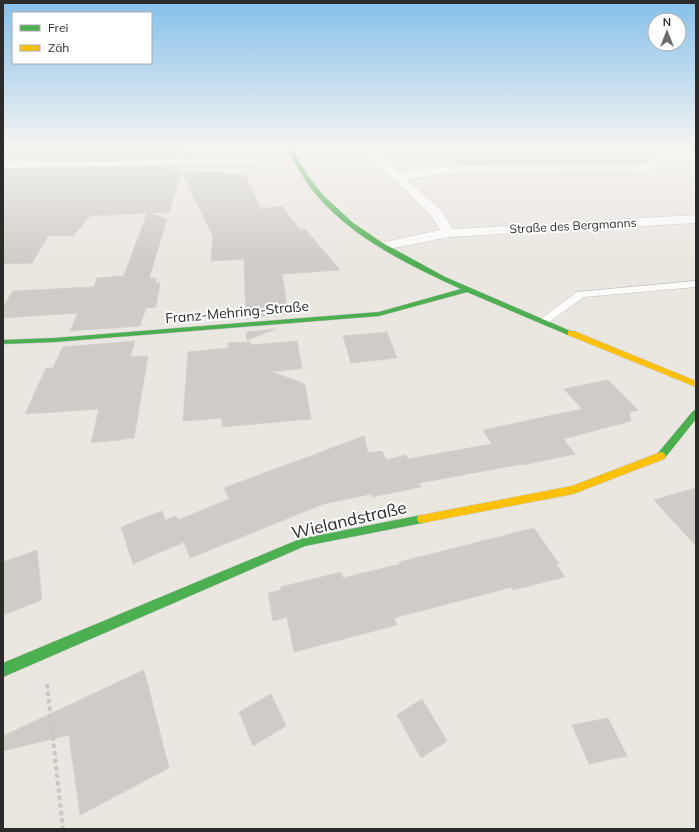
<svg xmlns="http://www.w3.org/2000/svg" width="699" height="832" viewBox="0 0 699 832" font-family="Mulish,sans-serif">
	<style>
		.green { fill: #c8e7b7 }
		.building { fill: #cfccc7; stroke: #d5d1cc }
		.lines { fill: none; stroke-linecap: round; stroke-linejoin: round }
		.lane-casing { stroke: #c3c2c2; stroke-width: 1 }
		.street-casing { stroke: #c3c2c2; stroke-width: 1 }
		.fast-casing { stroke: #c3c2c2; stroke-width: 1 }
		.slow-casing { stroke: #c3c2c2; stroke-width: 1 }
		.path-far1 { stroke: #c8c8c7; stroke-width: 1.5; stroke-dasharray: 1.5 1; stroke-linecap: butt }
		.path { stroke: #c8c8c7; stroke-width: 4; stroke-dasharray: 4.5 3; stroke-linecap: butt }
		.lane { fill: #fcfbfa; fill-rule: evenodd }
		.street { fill: #fcfbfa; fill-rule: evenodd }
		.fast { fill: #4caf50; fill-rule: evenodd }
		.slow { fill: #ffc107; fill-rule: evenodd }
		.labels { text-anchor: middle; stroke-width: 4; stroke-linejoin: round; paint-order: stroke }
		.far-street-label { font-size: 12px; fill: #2b2b2b; stroke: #fff }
		.street-label { font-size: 14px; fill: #2b2b2b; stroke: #fff }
		.near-street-label { font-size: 17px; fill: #2b2b2b; stroke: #fff }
	</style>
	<rect width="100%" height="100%" fill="#eae6e0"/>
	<g class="green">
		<polygon points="185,146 263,146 263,152 257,154 230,155 221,157 180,157"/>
		<polygon points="310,146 360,146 366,154 347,157 316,158"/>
		<polygon points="367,146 575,146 583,155 655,158 640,146 696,146 696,157 656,158 648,168 462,169 453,162 443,158 378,158"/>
	</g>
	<g class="building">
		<polygon points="3,146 184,146 177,158 3,160"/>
		<polygon points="172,167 170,170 182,170 169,212 149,213 167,219 149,278 156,278 155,283 160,283 156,307 146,308 140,326 70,331 78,313 3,318 3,307 13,291 94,287 97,278 124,276 147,213 90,216 73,236 48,236 32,263 3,264 3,169"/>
		<polygon points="224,172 223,174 245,174 261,209 282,206 300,230 305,229 340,270 282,274 288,314 246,318 244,259 211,261 213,236 182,173"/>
		<polygon points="276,329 247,340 246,332"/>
		<polygon points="387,332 397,358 351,363 343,336"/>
		<polygon points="135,341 130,357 148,356 134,438 91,443 99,409 25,414 46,368 53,368 63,347"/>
		<polygon points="297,341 302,368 272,372 305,384 311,419 222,427 222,418 183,421 188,352 228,348 228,343 250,342 251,345"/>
		<polygon points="608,380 638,410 629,412 631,421 563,439 575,454 523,465 522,464 419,483 421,487 372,497 371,494 323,504 190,558 184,542 133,564 121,527 162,511 165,520 176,516 178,520 229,499 224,488 364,436 368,453 382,451 386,460 406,455 408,459 492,444 483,430 582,409 564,389"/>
		<polygon points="696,488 696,546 654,500"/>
		<polygon points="534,528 559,564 556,564 565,577 513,590 512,587 394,618 397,625 294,652 287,617 273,621 268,593 281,590 281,587 341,572 343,578 400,564 399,562"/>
		<polygon points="37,550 42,600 3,615 3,562"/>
		<polygon points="144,670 169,768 80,815 69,735 3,751 3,736"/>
		<polygon points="271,694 286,726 253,746 239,712"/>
		<polygon points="422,699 447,741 421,758 397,715"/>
		<polygon points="608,718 627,756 589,764 572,725"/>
	</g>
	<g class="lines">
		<defs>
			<polygon id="lane" points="696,281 696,287 584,297 548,323 544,324 538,321 577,292"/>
			<g id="street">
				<polygon points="359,146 371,146 400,173 408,170 462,166 645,165 652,156 656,155 696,154 696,160 659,161 652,170 648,171 462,172 406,179 441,210 453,229 696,215 696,223 449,237 385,250 380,249 378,246 380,243 440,230 431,215"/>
				<polygon points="256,159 260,160 262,162 260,164 3,168 3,162"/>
			</g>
			<g id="fast">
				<path d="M286 146H290L308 176 323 195 353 223 381 242 445 277 575 333 574 335H568L467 292 379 316 55 342 3 344V340L55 338 379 312 461 289C411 266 356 240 319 198 305 182 295 164 286 146Z"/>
				<polygon points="696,410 696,419 664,459 658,459 656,456 658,453 693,411"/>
				<polygon points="422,515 426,516 427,519 426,522 422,523 305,546 3,677 3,663 300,539"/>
			</g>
			<g id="slow">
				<polygon points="568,331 574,331 696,381 696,387 568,335"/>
				<polygon points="661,452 664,453 666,456 664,459 573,494 422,523 418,522 417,519 418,516 422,515 572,486"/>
			</g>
		</defs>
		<use href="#lane" class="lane-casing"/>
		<use href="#street" class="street-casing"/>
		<use href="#fast" class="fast-casing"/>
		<use href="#slow" class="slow-casing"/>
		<g class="path-far1">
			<polyline points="321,161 348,159"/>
			<polyline points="691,178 696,182"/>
		</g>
		<polyline class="path" points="47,684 63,829"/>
		<use href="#lane" class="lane"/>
		<use href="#street" class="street"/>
		<use href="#fast" class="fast"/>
		<use href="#slow" class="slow"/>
	</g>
	<linearGradient id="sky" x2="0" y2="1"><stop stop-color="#84c0eb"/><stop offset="0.56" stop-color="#f6f4f1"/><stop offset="1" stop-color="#f6f4f1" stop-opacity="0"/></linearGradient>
	<rect width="699" height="263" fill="url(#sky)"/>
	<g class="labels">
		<g class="far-street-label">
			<text transform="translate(573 226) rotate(-3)" y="4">Straße des Bergmanns</text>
		</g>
		<g class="street-label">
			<text transform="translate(237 312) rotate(-5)" y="5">Franz-Mehring-Straße</text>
		</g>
		<g class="near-street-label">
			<text transform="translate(349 520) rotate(-13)" y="6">Wielandstraße</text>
		</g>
	</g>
	<rect width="699" height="832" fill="none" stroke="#2b2b2b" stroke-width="8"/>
	<rect x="12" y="12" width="140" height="52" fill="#ffffff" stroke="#aaaaaa"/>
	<rect x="20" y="25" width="20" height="6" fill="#4caf50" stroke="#aaaaaa"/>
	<text x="48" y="32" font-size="12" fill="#2b2b2b">Frei</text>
	<rect x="20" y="45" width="20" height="6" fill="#ffc107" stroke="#aaaaaa"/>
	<text x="48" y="52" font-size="12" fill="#2b2b2b">Zäh</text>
	<g transform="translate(667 32)"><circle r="19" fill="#ffffff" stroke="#aaaaaa"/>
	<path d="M0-3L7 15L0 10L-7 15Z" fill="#6e6c6a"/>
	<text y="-6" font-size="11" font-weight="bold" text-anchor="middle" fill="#2b2b2b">N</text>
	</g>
</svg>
